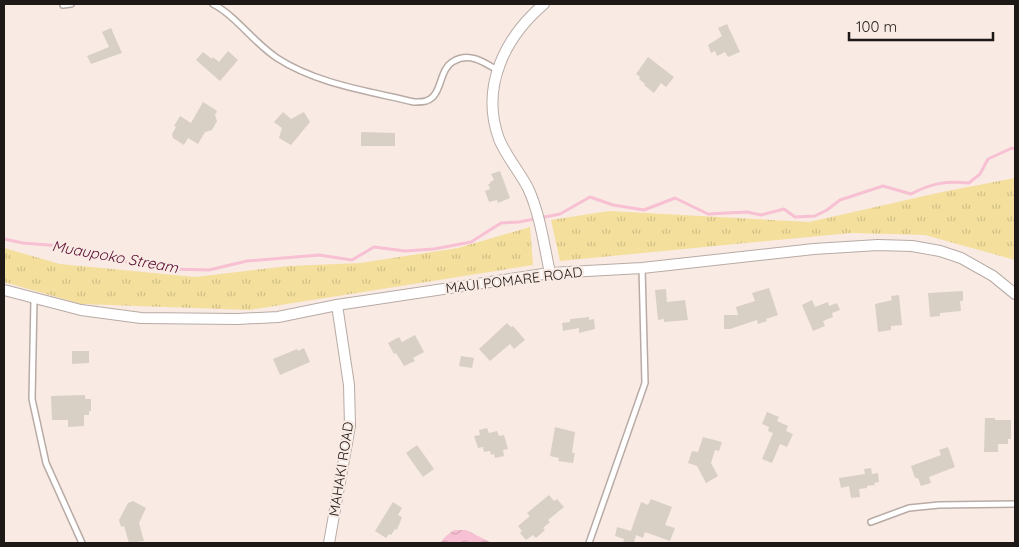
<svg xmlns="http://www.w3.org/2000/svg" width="1019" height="547" viewBox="0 0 1019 547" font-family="Quicksand,sans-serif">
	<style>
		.park { fill: url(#park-tufts) }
		.water { fill: url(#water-waves) }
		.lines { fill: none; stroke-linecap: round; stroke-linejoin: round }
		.stream { stroke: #f7c0d3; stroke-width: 3 }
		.building { fill: #d9d0c5 }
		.service-casing { stroke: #b8aba5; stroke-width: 8 }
		.minor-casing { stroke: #b8aba5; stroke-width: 12 }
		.service { stroke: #fff; stroke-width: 5 }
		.minor { stroke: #fff; stroke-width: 10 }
		.labels { text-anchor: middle; stroke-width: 4.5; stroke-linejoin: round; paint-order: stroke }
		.street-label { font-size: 14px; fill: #1e1917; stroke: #f9eae4 }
		.water-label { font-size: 15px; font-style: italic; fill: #580b32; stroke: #f9eae4 }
	</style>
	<defs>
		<pattern id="park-tufts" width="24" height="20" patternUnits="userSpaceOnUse" patternTransform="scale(1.25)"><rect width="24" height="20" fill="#f4df9d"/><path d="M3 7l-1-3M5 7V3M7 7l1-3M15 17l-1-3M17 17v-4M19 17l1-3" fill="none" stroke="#d1bf86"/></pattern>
		<pattern id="water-waves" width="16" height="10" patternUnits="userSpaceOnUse" patternTransform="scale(1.25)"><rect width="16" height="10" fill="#f7c0d3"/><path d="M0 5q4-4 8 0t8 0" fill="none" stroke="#d3a4b4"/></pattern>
	</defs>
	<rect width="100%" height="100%" fill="#f9eae4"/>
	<g class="park">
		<polygon points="1015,178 1015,260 925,235 851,233 560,261 551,220 609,211 809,222 942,192"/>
		<polygon points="530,227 533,265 249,310 81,304 4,282 4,248 60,264 195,277 289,266 360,263 458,248"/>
	</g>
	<polygon class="water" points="454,530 466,530 492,543 440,543 446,536"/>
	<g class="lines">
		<path class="stream" d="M4 239 23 243 60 246 110 259 170 269 209 270 247 261 319 255 352 260 374 247 405 251 434 249 471 242 501 223 519 222 560 214 590 197 613 205 644 210 675 198 708 214 747 212 761 215 784 209 795 217 815 216 827 210 840 200 883 186 911 194C932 183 945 181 969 183L980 174 988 159 1012 148 1015 149"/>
	</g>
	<g class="building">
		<polygon points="727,24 740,52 728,57 725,52 717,56 715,51 711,53 708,45 722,36 718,28"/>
		<polygon points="111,28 122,53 91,64 87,56 109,47 102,32"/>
		<polygon points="228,51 238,60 220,81 196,60 203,52 212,59 213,57 219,62"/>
		<polygon points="648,57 674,77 666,87 661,83 654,93 644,85 645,84 639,79 640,77 636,74"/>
		<polygon points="203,102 217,111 215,115 217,121 212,130 205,132 198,144 188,138 184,145 173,138 172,134 176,127 174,126 180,116 191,123"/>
		<polygon points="283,112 291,119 304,112 310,122 291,145 279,138 282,128 274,122"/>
		<polygon points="361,132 395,133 395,146 361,146"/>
		<polygon points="500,171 510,198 498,203 497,200 489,202 485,191 490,189 488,184 490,184 490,182 494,180 491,174"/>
		<polygon points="769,288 778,315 766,319 767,321 758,324 757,320 730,329 724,329 724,315 738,315 736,307 755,301 752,293"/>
		<polygon points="666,289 667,302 685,300 688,320 664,322 664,319 658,320 655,290"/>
		<polygon points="963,291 963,301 960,301 961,311 940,313 940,316 930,317 928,293"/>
		<polygon points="899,295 902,325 891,326 891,330 878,332 875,304 892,300 891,296"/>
		<polygon points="812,300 815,307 828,302 829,306 837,303 840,310 832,313 833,317 823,321 825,326 813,331 802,305"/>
		<polygon points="589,317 589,320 594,319 595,329 579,333 579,328 563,331 562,323 570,322 570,319"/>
		<polygon points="507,323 511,327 513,326 525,340 514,349 510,344 490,361 479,349"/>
		<polygon points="415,335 424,352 413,358 415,361 404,366 396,353 394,354 388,343 399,337 402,342"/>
		<polygon points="304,348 310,362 280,375 273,359 297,349 298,351"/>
		<polygon points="72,351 89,351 89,363 72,364"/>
		<polygon points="461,356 474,358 472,368 459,366"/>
		<polygon points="85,395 85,399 91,399 91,411 89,411 89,415 84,415 84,426 68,427 68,420 52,420 51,396"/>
		<polygon points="767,412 779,417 777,421 788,426 786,431 793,434 787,447 780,444 772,463 762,459 773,433 768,431 769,427 762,424"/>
		<polygon points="985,418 995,418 995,420 1011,420 1011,439 1008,439 1008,444 998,444 998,452 984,452"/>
		<polygon points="555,427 575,432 572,453 575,453 573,463 558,461 559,458 550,456"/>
		<polygon points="487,428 489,433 497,431 499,436 504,435 508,449 503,450 504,456 495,458 494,454 491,455 490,451 484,452 483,447 478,448 474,436 480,435 479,430"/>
		<polygon points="703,437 722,442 719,451 715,450 711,463 718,476 706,483 697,466 688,463 692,451 698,452"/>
		<polygon points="417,445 434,469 423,477 406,453"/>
		<polygon points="948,447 955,467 929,477 931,483 921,486 918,478 915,478 911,466 941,455 939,450"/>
		<polygon points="871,468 872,474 878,473 879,482 874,483 875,485 867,486 867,488 859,489 860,497 851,498 849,486 841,488 839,478 865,474 864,469"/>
		<polygon points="549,495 554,501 557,499 564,507 548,520 550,522 543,528 545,530 536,538 533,535 526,540 520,533 522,531 518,526 530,516 527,513"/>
		<polygon points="651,499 672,507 665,525 675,528 670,541 645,532 643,538 636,535 634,543 623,543 624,539 615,536 617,527 631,531 641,502 648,505"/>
		<polygon points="133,501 146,508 139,523 144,541 129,543 124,526 121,527 119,520 128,503"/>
		<polygon points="393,502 402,508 398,515 402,517 397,530 395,529 391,535 389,534 386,538 375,531"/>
	</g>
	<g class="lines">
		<defs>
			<g id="service">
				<path d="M213 4C236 16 253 42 277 58 317 84 368 91 414 102 418 102 423 102 426 101 443 96 438 69 454 61 469 52 484 62 497 70"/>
				<polyline points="63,5 71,4"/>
				<polyline points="34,299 32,399 46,463 82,543"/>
				<polyline points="871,522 909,508 939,505 1015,504"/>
				<polyline points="589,543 645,383 642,268"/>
			</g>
			<g id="minor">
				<path d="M544 4C505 37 480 87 499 139 506 156 519 171 528 188 540 214 544 245 550 273"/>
				<polyline points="4,290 81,310 141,318 237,319 278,317 337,305 550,273 642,268 814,249 878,245 912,246 940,251 961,258 993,276 1015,294"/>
				<polyline points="329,543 350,426 349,385 337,305"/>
			</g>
		</defs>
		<use href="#service" class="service-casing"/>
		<use href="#minor" class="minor-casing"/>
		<use href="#service" class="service"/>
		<use href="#minor" class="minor"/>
	</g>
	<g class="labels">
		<g class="street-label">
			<text transform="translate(514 280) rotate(-7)" y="5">MAUI POMARE ROAD</text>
			<text transform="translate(341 469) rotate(-81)" y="5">MAHAKI ROAD</text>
		</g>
		<g class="water-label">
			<text transform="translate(115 257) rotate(10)" y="5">Muaupoko Stream</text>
		</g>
	</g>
	<rect width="1019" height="547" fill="none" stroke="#1e1917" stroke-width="10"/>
	<path d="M849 32v8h144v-8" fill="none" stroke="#1e1917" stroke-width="2.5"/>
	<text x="856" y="32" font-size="15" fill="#1e1917" stroke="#f9eae4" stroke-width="4" paint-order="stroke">100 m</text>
</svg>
